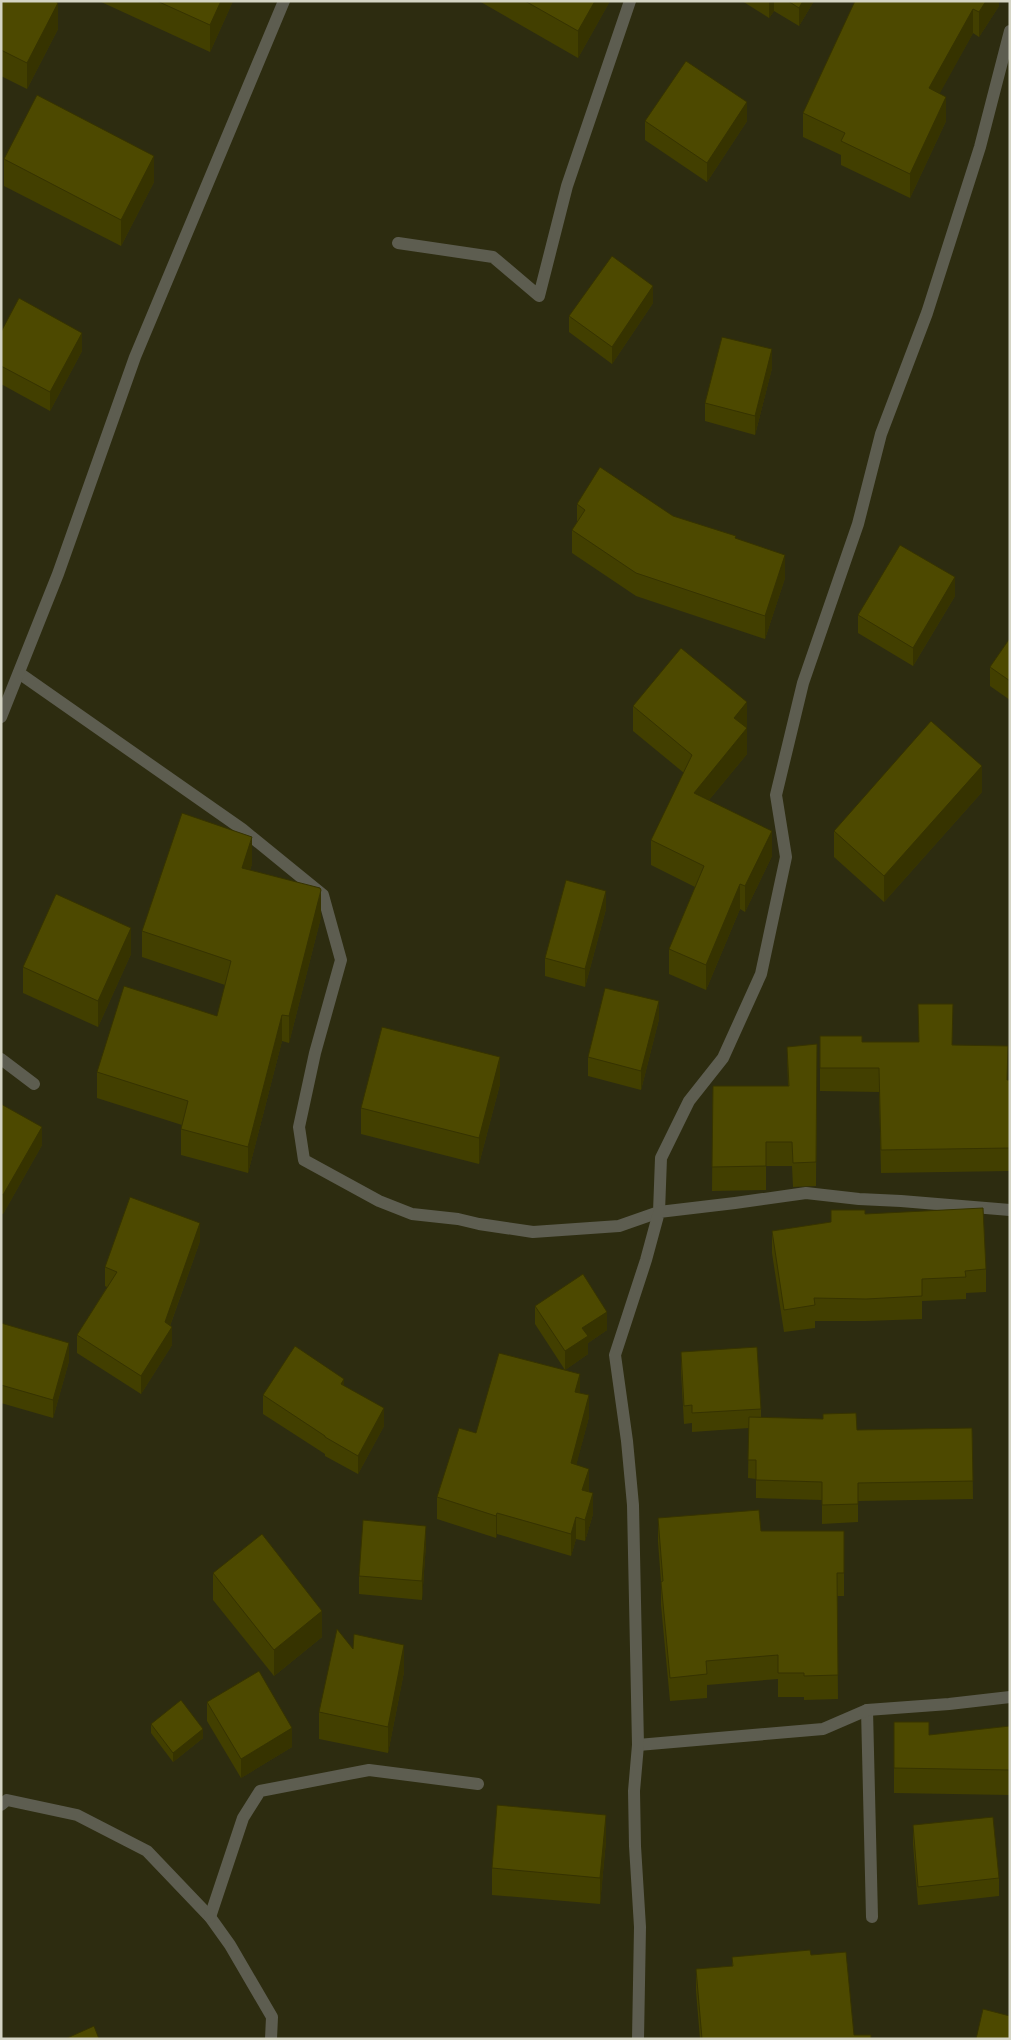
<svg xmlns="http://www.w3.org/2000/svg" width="1011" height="2040" viewBox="0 0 1011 2040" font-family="Lora,serif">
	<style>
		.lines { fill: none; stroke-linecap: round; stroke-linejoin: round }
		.street { stroke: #5d5d50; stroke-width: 12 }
		.wall { fill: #423f00 }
		.shaded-wall { fill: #363300 }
		.building { fill: #4d4900; stroke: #363300 }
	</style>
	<rect width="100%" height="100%" fill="#2d2c10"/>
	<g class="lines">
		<g class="street">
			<polyline points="398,243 493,257 539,296 567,186 630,1"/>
			<polyline points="19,673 242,829 323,895 341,960 315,1053 299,1127 304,1160 379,1201 412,1214 458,1219 479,1224 533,1232 619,1226 659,1212 661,1158 689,1101 723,1058 761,974 786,857 776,795 803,683 858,524 881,434 927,313 980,147 1010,31"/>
			<polyline points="1,717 58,574 135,357 284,1"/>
			<polyline points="1,1059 34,1084"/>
			<polyline points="867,1710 872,1917"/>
			<polyline points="638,1745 823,1729 867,1710 949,1704 1010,1697"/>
			<polyline points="1,1805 7,1800 77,1815 147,1851 210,1917 230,1945 272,2017 271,2039"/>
			<polyline points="210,1917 243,1818 260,1791 369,1770 478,1784"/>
			<polyline points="638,2039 640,1927 635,1846 634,1791 638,1745 633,1505 627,1441 615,1355 646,1260 659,1212 735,1203 806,1193 859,1199 901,1201 1010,1210"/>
		</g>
	</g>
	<g class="wall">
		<polygon points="1,1 58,29 27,89 1,76"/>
		<polygon points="99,1 233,1 210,52"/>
		<polygon points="479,1 610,1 578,58"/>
		<polygon points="742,1 814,1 799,26 774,11 769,18"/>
		<polygon points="855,1 999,1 999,6 979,37 973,33 939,94 946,121 910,198 841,165 841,155 803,137 803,113"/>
		<polygon points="645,121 747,121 707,182 645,140"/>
		<polygon points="4,159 154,182 121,246 4,186"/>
		<polygon points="653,303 612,364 569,332 569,316"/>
		<polygon points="1,332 82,351 50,411 1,384"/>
		<polygon points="772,368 755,435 705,421 705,403"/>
		<polygon points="577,504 673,516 736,539 785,578 765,639 636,596 572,553 572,530 577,522"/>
		<polygon points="955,596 913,666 858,633 858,615"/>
		<polygon points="1010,638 1010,700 990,686 990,667"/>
		<polygon points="633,706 747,728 747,754 709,800 772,856 745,912 740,909 706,990 669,974 669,949 695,887 651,865 651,840 684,773 633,731"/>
		<polygon points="982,792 884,902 834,857 834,831"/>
		<polygon points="252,864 250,870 321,917 289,1043 282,1041 248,1173 181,1155 181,1129 182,1125 97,1098 97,1072 217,1016 225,985 142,957 142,931"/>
		<polygon points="606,909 585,987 545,976 545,958"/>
		<polygon points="131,954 98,1027 23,993 23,967"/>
		<polygon points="918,1004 953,1045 1007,1080 1010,1080 1010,1171 881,1173 879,1092 820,1091 820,1036 862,1042 919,1042"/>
		<polygon points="659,1019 641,1090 588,1076 588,1057"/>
		<polygon points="817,1044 816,1186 793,1187 792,1166 766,1166 766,1190 712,1191 713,1086 788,1086 787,1047"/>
		<polygon points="500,1084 479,1164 361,1134 361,1108"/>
		<polygon points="1,1104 42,1145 3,1214 1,1213"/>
		<polygon points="865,1214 986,1269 986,1292 966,1293 966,1299 922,1301 922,1319 866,1321 815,1321 815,1328 784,1332 772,1253 772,1231 831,1222"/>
		<polygon points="200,1241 170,1326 172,1345 141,1394 77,1353 77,1335 107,1287 105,1286 105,1267"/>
		<polygon points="535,1306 607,1330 588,1343 588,1354 565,1370 535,1324"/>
		<polygon points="1,1323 69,1361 53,1418 1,1403"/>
		<polygon points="681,1352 761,1409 761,1417 857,1430 972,1428 973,1499 858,1501 858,1522 822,1524 822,1500 756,1498 756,1479 748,1478 749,1428 692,1432 692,1423 684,1424 681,1371"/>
		<polygon points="344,1386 384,1426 358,1474 325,1456 325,1454 263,1414 263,1395"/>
		<polygon points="580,1393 589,1417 576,1465 589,1490 589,1491 593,1514 585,1541 576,1539 571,1556 497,1534 496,1538 437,1519 437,1497 476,1433"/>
		<polygon points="658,1518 761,1531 844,1531 844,1596 837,1596 838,1699 804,1700 804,1697 778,1697 778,1679 707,1685 707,1698 670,1701 661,1605 661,1582 658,1542"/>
		<polygon points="426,1544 422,1600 359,1594 359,1576"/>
		<polygon points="213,1573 322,1637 274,1676 213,1600"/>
		<polygon points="353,1649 404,1672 388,1753 319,1739 319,1712"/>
		<polygon points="207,1702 292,1747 241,1778 207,1721"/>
		<polygon points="894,1722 929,1735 1010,1726 1010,1795 894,1793"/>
		<polygon points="151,1724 203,1738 173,1762 151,1733"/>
		<polygon points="913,1825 999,1878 999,1896 918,1905 913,1844"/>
		<polygon points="606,1841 600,1904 492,1895 492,1868"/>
		<polygon points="811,1955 854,2035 871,2039 700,2039 696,1991 696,1969 732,1966 732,1957"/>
	</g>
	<g class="shaded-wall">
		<polygon points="221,1 233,1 210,52 210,25"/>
		<polygon points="595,1 610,1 578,58 578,31"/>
		<polygon points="769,1 774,1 774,11 769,18"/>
		<polygon points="803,1 814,1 799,26 799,8"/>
		<polygon points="986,1 999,1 999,6 979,37 979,12"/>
		<polygon points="58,3 58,29 27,89 27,63"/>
		<polygon points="973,9 973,33 929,113 929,88"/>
		<polygon points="946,97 946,121 910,198 910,174"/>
		<polygon points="747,102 747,121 707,182 707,163"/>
		<polygon points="154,156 154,182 121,246 121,220"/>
		<polygon points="653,286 653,303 612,364 612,347"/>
		<polygon points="82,333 82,351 50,411 50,392"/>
		<polygon points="772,349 772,368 755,435 755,416"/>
		<polygon points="785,555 785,578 765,639 765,616"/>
		<polygon points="955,577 955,596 913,666 913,648"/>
		<polygon points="747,702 747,728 734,743 734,718"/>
		<polygon points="747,728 747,754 694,818 694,793"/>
		<polygon points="982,766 982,792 884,902 884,876"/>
		<polygon points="772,831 772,856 745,912 745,886"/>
		<polygon points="252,837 252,864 242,894 242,868"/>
		<polygon points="740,884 740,909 706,990 706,965"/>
		<polygon points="321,890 321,917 289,1043 289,1016"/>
		<polygon points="606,891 606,909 585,987 585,969"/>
		<polygon points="131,928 131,954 98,1027 98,1001"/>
		<polygon points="659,1001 659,1019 641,1090 641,1071"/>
		<polygon points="282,1015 282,1041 248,1173 248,1147"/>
		<polygon points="500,1057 500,1084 479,1164 479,1138"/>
		<polygon points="42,1127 42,1145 3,1214 3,1195"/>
		<polygon points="200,1223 200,1241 167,1334 172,1327 172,1345 141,1394 141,1376 165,1322"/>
		<polygon points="607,1312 607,1330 588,1343 588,1354 565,1370 565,1351 582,1328"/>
		<polygon points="69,1343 69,1361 53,1418 53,1400"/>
		<polygon points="580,1374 580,1396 575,1392"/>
		<polygon points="344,1379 344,1397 341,1384"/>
		<polygon points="589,1395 589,1417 571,1485 571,1463"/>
		<polygon points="384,1408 384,1426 358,1474 358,1456"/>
		<polygon points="589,1469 589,1490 582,1511 582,1490"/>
		<polygon points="593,1493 593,1514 585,1541 585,1520"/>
		<polygon points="497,1513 497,1534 496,1538 496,1516"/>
		<polygon points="576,1517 576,1539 571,1556 571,1534"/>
		<polygon points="426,1526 426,1544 422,1600 422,1581"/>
		<polygon points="322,1611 322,1637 274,1676 274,1650"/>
		<polygon points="404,1645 404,1672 388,1753 388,1727"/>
		<polygon points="292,1728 292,1747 241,1778 241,1759"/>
		<polygon points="203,1729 203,1738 173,1762 173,1753"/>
		<polygon points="606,1815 606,1841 600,1904 600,1878"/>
	</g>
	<g class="building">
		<polygon points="1,1 55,1 58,3 27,63 1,50"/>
		<polygon points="157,1 221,1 210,25"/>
		<polygon points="525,1 595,1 578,31"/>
		<polygon points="788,1 803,1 799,8"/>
		<polygon points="855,1 986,1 979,12 973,9 929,88 946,97 910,174 841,141 845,133 803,113"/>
		<polygon points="686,61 747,102 707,163 645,121"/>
		<polygon points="37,95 154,156 121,220 4,159"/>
		<polygon points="612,256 653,286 612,347 569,316"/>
		<polygon points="19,298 82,333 50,392 1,366 1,332"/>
		<polygon points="722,337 772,349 755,416 705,403"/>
		<polygon points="600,467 673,516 736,536 735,538 785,555 765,616 636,573 572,530 585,510 577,504"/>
		<polygon points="900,545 955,577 913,648 858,615"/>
		<polygon points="1010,638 1010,681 990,667"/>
		<polygon points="681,648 747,702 734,718 747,728 694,793 772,831 745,886 740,884 706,965 669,949 704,866 651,840 692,755 633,706"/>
		<polygon points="931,721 982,766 884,876 834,831"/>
		<polygon points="182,813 252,837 242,868 320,888 321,890 289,1016 282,1015 248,1147 181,1129 188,1101 97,1072 124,986 217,1016 231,961 142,931"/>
		<polygon points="566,880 606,891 585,969 545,958"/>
		<polygon points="56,894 131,928 98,1001 23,967"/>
		<polygon points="605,988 659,1001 641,1071 588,1057"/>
		<polygon points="918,1004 953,1004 952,1045 1008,1046 1007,1080 1010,1080 1010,1148 881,1150 879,1068 820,1068 820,1036 862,1036 862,1042 919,1042"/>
		<polygon points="382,1027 500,1057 479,1138 361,1108"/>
		<polygon points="817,1044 816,1162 793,1163 792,1142 766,1142 766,1166 712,1167 713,1086 789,1086 787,1047"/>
		<polygon points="1,1104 42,1127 3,1195 1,1194"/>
		<polygon points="130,1197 200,1223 165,1322 172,1327 141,1376 77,1335 117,1272 105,1267"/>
		<polygon points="983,1208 986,1269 965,1271 966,1277 922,1279 922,1296 866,1299 814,1298 815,1305 784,1310 772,1231 831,1222 831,1210 865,1210 865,1214"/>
		<polygon points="583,1274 607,1312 582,1328 588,1336 565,1351 535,1306"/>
		<polygon points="1,1323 69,1343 53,1400 1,1385"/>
		<polygon points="295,1346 344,1379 341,1384 384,1408 358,1456 325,1437 325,1436 263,1395"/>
		<polygon points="757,1347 761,1409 692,1413 692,1405 684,1406 681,1352"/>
		<polygon points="499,1353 580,1374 575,1392 589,1395 571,1463 589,1469 582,1490 593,1493 585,1520 576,1517 571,1534 497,1513 496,1516 437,1497 459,1428 476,1433"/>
		<polygon points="856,1413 857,1430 972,1428 973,1481 858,1483 858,1504 822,1505 822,1482 756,1480 756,1460 748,1460 749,1417 823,1419 823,1414"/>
		<polygon points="759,1510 761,1531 844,1531 844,1573 837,1573 838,1675 804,1676 804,1673 778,1673 778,1655 706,1661 707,1674 670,1678 661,1582 663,1581 658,1518"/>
		<polygon points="363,1520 426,1526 422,1581 359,1576"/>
		<polygon points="262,1534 322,1611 274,1650 213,1573"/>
		<polygon points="337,1629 353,1649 354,1634 404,1645 388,1727 319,1712"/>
		<polygon points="259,1671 292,1728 241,1759 207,1702"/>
		<polygon points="181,1700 203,1729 173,1753 151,1724"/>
		<polygon points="894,1722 929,1722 929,1735 1010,1726 1010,1770 894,1768"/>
		<polygon points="497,1805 606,1815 600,1878 492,1868"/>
		<polygon points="993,1817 999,1878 918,1887 913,1825"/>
		<polygon points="810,1950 811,1955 846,1952 854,2035 871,2035 871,2039 702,2039 696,1969 733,1966 732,1957"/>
		<polygon points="983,2009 1010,2016 1010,2039 976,2039"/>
		<polygon points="94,2026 99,2039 65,2039"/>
	</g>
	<rect width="1011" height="2040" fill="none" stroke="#d4d4c4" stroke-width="5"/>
</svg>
